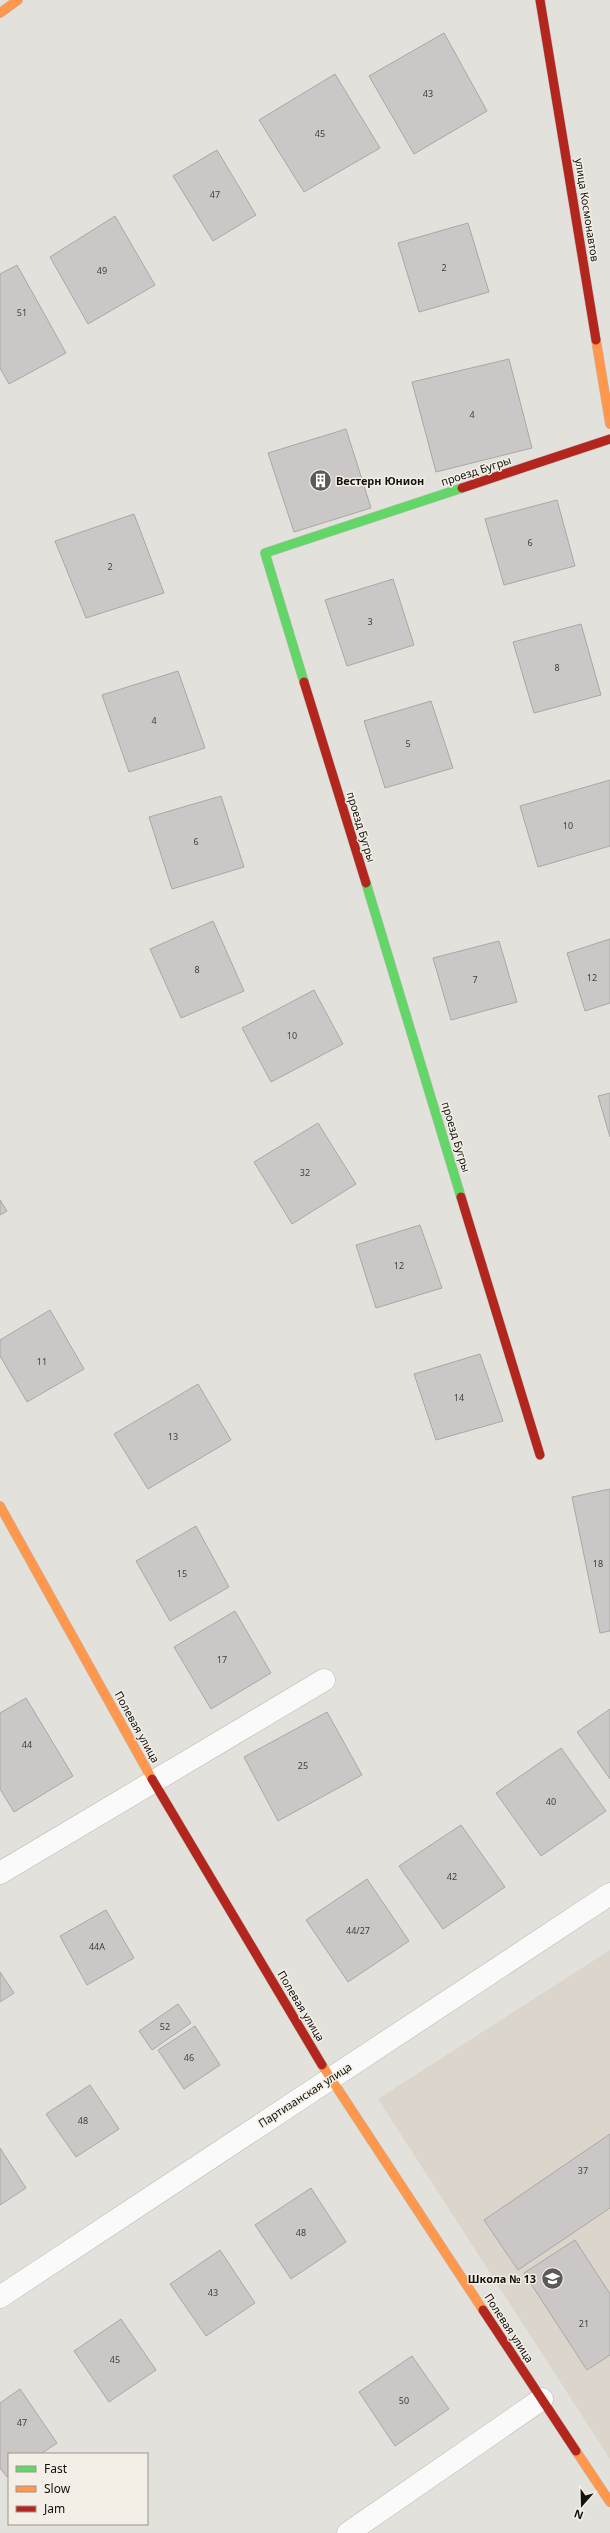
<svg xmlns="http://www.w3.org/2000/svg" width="610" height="2533" viewBox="0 0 610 2533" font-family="'Noto Sans',sans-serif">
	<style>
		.built { fill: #dbd5cb }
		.building { fill: #cac7c6; stroke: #aaa8a6 }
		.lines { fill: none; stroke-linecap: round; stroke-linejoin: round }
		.street-casing { stroke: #bbb9b6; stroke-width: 23 }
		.fast-casing { stroke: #bbb9b6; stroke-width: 10 }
		.slow-casing { stroke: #bbb9b6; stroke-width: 10 }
		.jam-casing { stroke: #bbb9b6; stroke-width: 10 }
		.street { stroke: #fbfafa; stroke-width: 22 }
		.fast { stroke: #63d668; stroke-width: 9 }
		.slow { stroke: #ff974d; stroke-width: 9 }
		.jam { stroke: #b3261e; stroke-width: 9 }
		.labels { text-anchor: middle; stroke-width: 3; stroke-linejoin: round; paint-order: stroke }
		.number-label { font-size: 9px; fill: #43403e }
		.street-label { font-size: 11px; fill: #13110e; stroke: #f4efe6 }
		.poi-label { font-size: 11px; font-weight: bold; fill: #13110e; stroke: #f4efe6; text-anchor: start }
	</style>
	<rect width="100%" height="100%" fill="#e3e1dc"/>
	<polygon class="built" points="610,1950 610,2459 378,2099"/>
	<g class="building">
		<polygon points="444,33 487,111 414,154 369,76"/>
		<polygon points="335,74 380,148 304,192 259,120"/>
		<polygon points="217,150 256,215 213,241 173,176"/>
		<polygon points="115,216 155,285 88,324 50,257"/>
		<polygon points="468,223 489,292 419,312 398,243"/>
		<polygon points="17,265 66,353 9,384 0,368 0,274"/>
		<polygon points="509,359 532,448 436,472 412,382"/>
		<polygon points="346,429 371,508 294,532 268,453"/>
		<polygon points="557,500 575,566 504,585 485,519"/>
		<polygon points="134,514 164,593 86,618 55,541"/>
		<polygon points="393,579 414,645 347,666 325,600"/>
		<polygon points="581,624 601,695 534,713 513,642"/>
		<polygon points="178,671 205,748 129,772 102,695"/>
		<polygon points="431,701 453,768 385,788 364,721"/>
		<polygon points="610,780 610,846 538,867 520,806"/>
		<polygon points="221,796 244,867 172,889 149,817"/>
		<polygon points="213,921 244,991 181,1018 150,949"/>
		<polygon points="610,939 610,1003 585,1011 567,953"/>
		<polygon points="499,941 517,1002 451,1020 433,958"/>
		<polygon points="314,990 343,1044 271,1082 242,1028"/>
		<polygon points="610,1093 610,1137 598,1096"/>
		<polygon points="318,1123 356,1184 292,1224 254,1162"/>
		<polygon points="0,1200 7,1211 0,1215"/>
		<polygon points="420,1225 442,1288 376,1308 356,1245"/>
		<polygon points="50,1310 84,1369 27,1402 0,1356 0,1340"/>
		<polygon points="480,1354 503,1421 436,1440 414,1374"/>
		<polygon points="198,1384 231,1440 148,1489 114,1434"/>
		<polygon points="610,1489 610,1631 600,1633 572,1497"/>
		<polygon points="196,1526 229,1587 170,1621 136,1561"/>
		<polygon points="235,1611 271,1673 211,1709 174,1647"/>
		<polygon points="26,1698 73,1776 14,1812 0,1789 0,1713"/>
		<polygon points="610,1709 610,1779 577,1732"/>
		<polygon points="327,1712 362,1775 278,1821 244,1757"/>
		<polygon points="561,1748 606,1811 541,1856 496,1793"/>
		<polygon points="461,1825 505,1887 443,1929 399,1866"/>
		<polygon points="367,1879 409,1941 348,1982 306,1920"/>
		<polygon points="106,1910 134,1958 87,1985 60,1936"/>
		<polygon points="0,1972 14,1993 0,2002"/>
		<polygon points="178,2004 191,2023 152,2050 139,2031"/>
		<polygon points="195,2026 220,2065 184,2089 158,2050"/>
		<polygon points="90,2085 119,2129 76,2157 46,2114"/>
		<polygon points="610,2134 610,2208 518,2270 484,2220"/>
		<polygon points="0,2148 26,2188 0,2205"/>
		<polygon points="311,2188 346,2242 291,2279 255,2225"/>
		<polygon points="575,2240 610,2294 610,2355 587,2370 524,2273"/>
		<polygon points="220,2250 255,2303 206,2336 170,2284"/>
		<polygon points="121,2319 156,2370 109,2402 74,2351"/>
		<polygon points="412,2356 449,2409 395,2446 359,2392"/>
		<polygon points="20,2389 57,2443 41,2454 9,2454 9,2476 7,2477 0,2468 0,2403"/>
	</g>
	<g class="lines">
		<defs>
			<g id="street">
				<polyline points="0,1873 324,1680"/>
				<polyline points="0,2297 610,1894"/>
				<polyline points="348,2533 542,2399"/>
			</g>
			<g id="fast">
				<polyline points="304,682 265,553 462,488"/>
				<polyline points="366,883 461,1197"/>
			</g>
			<g id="slow">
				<polyline points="0,13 18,0"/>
				<polyline points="596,340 610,424"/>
				<polyline points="0,1506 152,1779"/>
				<polyline points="322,2065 483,2310"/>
				<polyline points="576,2451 610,2502"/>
			</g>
			<g id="jam">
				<polyline points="540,0 596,340"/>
				<polyline points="462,488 610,439"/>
				<polyline points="304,682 366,883"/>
				<polyline points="461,1197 540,1455"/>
				<polyline points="152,1779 322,2065"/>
				<polyline points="483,2310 576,2451"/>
			</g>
		</defs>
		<use href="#street" class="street-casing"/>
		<use href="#fast" class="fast-casing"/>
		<use href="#slow" class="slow-casing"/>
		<use href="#jam" class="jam-casing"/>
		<use href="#street" class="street"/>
		<use href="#fast" class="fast"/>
		<use href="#slow" class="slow"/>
		<use href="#jam" class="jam"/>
	</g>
	<defs>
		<symbol id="building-disc" viewBox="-11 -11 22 22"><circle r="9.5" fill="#5c5a56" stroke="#f4efe6"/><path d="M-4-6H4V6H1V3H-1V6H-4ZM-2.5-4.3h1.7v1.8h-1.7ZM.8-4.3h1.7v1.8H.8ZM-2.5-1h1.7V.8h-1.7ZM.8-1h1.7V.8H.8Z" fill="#fff"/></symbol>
		<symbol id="school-disc" viewBox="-11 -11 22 22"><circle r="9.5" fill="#5c5a56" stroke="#f4efe6"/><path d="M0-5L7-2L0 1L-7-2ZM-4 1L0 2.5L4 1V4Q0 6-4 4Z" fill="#fff"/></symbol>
	</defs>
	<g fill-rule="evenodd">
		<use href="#building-disc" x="308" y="468" width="25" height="25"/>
		<use href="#school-disc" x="540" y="2266" width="25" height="25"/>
	</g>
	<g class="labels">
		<g class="number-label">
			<text x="428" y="97">43</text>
			<text x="320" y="137">45</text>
			<text x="215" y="198">47</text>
			<text x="444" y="271">2</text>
			<text x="102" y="274">49</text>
			<text x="22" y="316">51</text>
			<text x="472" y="418">4</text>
			<text x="530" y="546">6</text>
			<text x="110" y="570">2</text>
			<text x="370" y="625">3</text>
			<text x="557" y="671">8</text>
			<text x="154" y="724">4</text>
			<text x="408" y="747">5</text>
			<text x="568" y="829">10</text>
			<text x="196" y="845">6</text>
			<text x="197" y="973">8</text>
			<text x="592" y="981">12</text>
			<text x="475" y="983">7</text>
			<text x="292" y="1039">10</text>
			<text x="305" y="1176">32</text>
			<text x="399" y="1269">12</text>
			<text x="42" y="1365">11</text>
			<text x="459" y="1401">14</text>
			<text x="173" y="1440">13</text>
			<text x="598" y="1567">18</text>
			<text x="182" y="1577">15</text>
			<text x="222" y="1663">17</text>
			<text x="27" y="1748">44</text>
			<text x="303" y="1769">25</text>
			<text x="551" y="1805">40</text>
			<text x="452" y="1880">42</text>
			<text x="358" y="1934">44/27</text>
			<text x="97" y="1950">44А</text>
			<text x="165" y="2030">52</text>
			<text x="189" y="2061">46</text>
			<text x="83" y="2124">48</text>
			<text x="583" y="2174">37</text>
			<text x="301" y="2236">48</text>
			<text x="213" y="2296">43</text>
			<text x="584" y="2327">21</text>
			<text x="115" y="2363">45</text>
			<text x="404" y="2404">50</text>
			<text x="22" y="2426">47</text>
		</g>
		<g class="street-label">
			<text transform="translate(587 210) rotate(81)" y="4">улица Космонавтов</text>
			<text transform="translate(476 471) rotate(-18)" y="4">проезд Бугры</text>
			<text transform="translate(361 827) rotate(73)" y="4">проезд Бугры</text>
			<text transform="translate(456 1137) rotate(73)" y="4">проезд Бугры</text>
			<text transform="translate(137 1727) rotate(61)" y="4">Полевая улица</text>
			<text transform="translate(301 2006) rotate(59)" y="4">Полевая улица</text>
			<text transform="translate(305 2095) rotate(-33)" y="4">Партизанская улица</text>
			<text transform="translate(509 2328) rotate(57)" y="4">Полевая улица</text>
		</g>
		<g class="poi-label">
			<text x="336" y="485">Вестерн Юнион</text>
			<text x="536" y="2283" text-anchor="end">Школа № 13</text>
		</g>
	</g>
	<rect x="8" y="2453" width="140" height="72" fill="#f4efe6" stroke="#9a9690"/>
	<rect x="16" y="2466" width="20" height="6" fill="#63d668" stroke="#9a9690"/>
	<text x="44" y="2473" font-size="12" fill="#13110e">Fast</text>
	<rect x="16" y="2486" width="20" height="6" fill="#ff974d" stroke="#9a9690"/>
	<text x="44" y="2493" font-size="12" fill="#13110e">Slow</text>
	<rect x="16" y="2506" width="20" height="6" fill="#b3261e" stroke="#9a9690"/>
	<text x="44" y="2513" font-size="12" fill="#13110e">Jam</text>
	<g transform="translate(582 2505) rotate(200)" stroke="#f4efe6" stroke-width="3" paint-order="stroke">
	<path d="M0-3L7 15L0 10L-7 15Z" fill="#13110e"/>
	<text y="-6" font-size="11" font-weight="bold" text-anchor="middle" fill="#13110e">N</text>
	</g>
</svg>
